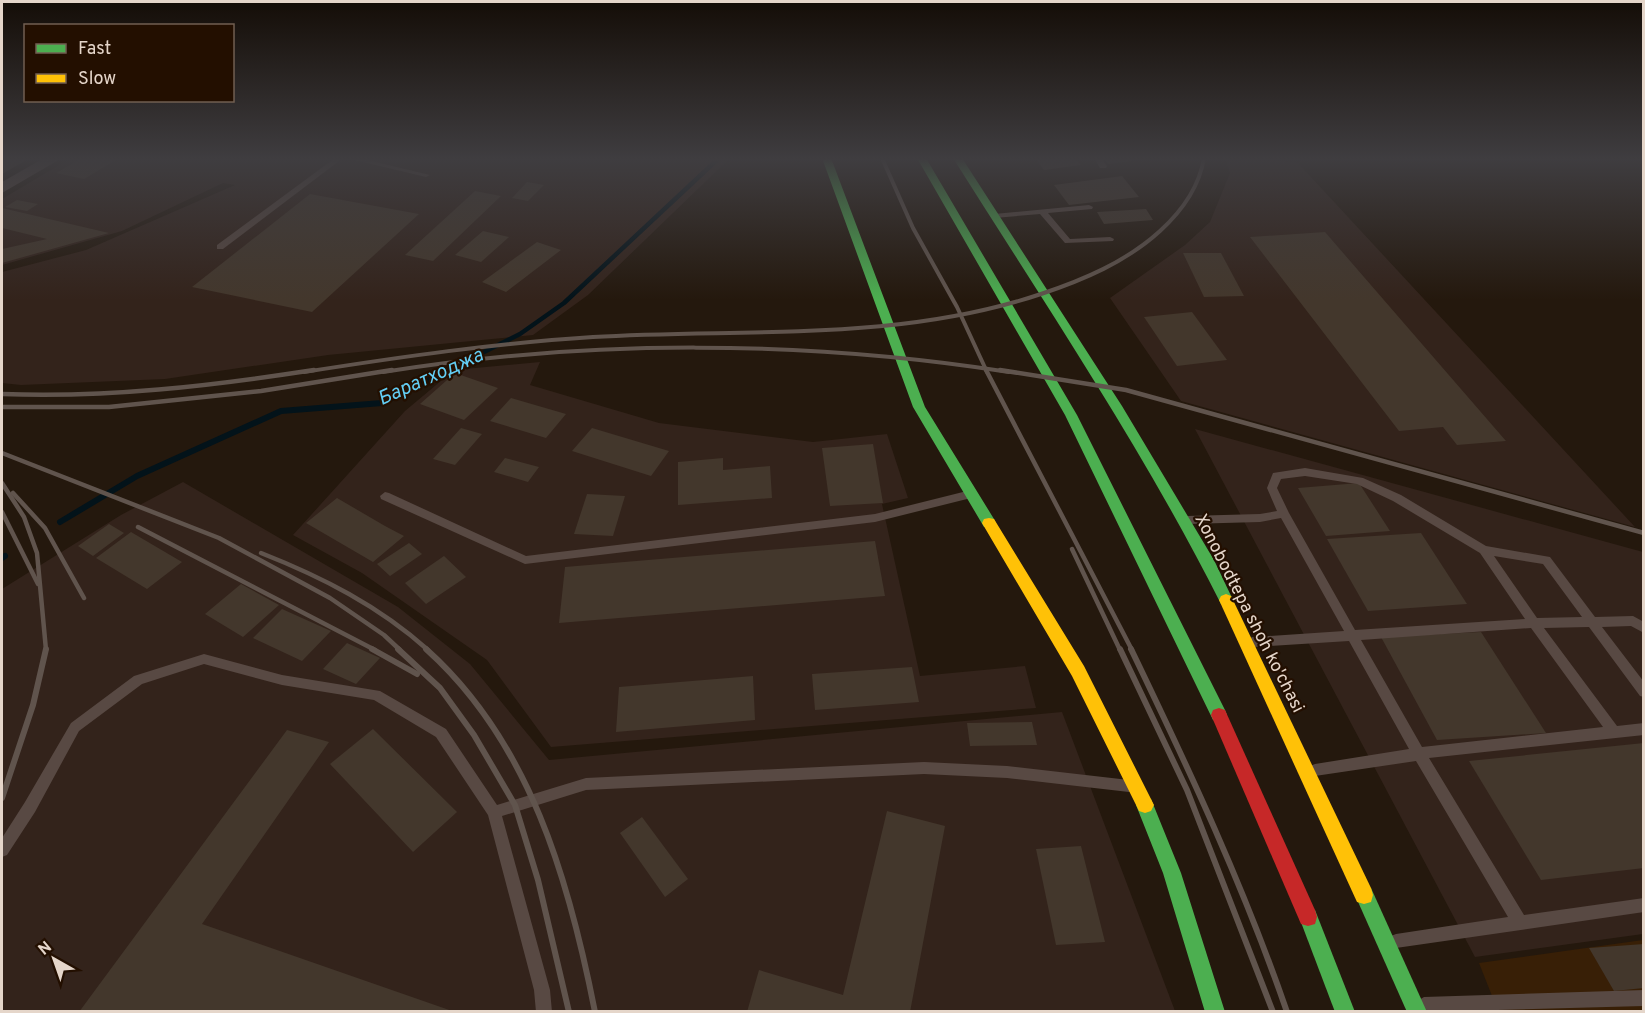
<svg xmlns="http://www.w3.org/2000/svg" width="1645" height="1013" viewBox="0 0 1645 1013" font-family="Overpass,sans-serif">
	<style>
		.built { fill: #381f06 }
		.industrial { fill: #33231b }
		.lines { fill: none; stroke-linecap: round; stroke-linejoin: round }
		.stream-far1 { stroke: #03131a; stroke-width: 4.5 }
		.stream { stroke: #03131a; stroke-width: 6 }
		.building { fill: #43372c }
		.lane { fill: #584943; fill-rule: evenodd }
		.street { fill: #584943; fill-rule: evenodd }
		.fast { fill: #4caf50; fill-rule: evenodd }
		.slow { fill: #ffc107; fill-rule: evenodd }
		.jam { fill: #c62828; fill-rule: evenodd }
		.rail-far2 { stroke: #60544d; stroke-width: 4 }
		.rail-far1 { stroke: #60544d; stroke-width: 4.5 }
		.rail { stroke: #60544d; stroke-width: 6 }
		.labels { text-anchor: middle; stroke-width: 4.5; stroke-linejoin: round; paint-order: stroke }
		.street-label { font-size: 18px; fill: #e5d6ca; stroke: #230f00 }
		.water-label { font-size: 20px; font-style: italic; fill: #63cef4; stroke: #230f00 }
	</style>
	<rect width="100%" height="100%" fill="#24180d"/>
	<polygon class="built" points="1643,940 1643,1011 1498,1011 1479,963"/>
	<g class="industrial">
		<polygon points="71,158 730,158 588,295 533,335 328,355 165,379 21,385 2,383 2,272 86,250 235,185 223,183 122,231 2,265 2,199"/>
		<polygon points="1225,158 1264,158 1298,163 1635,527 1181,401 1110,298 1185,245 1210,222 1230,173"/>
		<polygon points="540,362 530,385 659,423 813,442 887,434 908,498 882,504 920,676 1025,666 1036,708 551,747 487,660 362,573 293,535 405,411 454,370"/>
		<polygon points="1195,429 1643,552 1643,934 1475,957"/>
		<polygon points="183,482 398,607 470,664 549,760 1062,712 1175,1011 2,1011 2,589 121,515"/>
	</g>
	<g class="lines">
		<polyline class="stream-far1" points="444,372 520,334 564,303 719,158"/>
		<g class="stream">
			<polyline points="60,522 137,476 281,411 382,403 447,370"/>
			<polyline points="2,558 5,556"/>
		</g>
	</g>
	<g class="building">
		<polygon points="2,158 30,158 2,174"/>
		<polygon points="82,158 119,158 84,179 56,173"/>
		<polygon points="1035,158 1075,158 1081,165 1044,170"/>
		<polygon points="1104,158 1129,158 1132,161 1108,164"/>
		<polygon points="1122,176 1139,197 1069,205 1054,185"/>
		<polygon points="527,182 544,185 528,201 512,198"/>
		<polygon points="475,191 501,196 433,261 405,255"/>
		<polygon points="310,194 419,214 312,312 192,287"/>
		<polygon points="17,200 38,204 27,211 5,207"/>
		<polygon points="2,208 109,233 2,263 2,249 47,239 2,228"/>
		<polygon points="1146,209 1153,220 1104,224 1097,212"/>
		<polygon points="483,231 509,237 481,262 455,255"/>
		<polygon points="1325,232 1506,441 1457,445 1443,427 1399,431 1250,237"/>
		<polygon points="537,242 561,250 506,292 482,282"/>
		<polygon points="1183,253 1221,253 1244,296 1204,297"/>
		<polygon points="1192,312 1227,360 1177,366 1144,317"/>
		<polygon points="455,373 498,388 464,420 420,404"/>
		<polygon points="511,398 566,414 546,438 490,421"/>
		<polygon points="461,428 482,434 455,465 433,459"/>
		<polygon points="592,428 669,451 651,476 572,451"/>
		<polygon points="873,444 883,503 830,506 822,448"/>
		<polygon points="505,458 539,467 528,482 494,472"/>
		<polygon points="723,458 723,470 770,466 772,498 678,505 678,462"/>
		<polygon points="1359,483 1390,531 1326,536 1298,488"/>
		<polygon points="587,494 625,496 613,536 574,534"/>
		<polygon points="337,498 385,526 404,536 373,562 306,523"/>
		<polygon points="109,524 124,533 93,556 78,546"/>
		<polygon points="131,532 182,562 147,589 96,558"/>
		<polygon points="1421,533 1467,604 1368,611 1327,539"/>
		<polygon points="875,541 885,596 559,623 565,567"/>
		<polygon points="409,543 422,554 390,576 377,564"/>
		<polygon points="444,556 466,577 426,604 405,583"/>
		<polygon points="241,584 279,605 243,637 205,614"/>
		<polygon points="282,609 331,631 302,661 253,638"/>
		<polygon points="1481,632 1546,733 1437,740 1381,637"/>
		<polygon points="347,643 380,658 356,684 323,669"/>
		<polygon points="912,667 919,702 815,710 812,674"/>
		<polygon points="753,676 755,720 616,732 619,687"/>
		<polygon points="1032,722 1037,745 970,746 967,723"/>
		<polygon points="373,729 457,812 413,852 330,764"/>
		<polygon points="287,730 329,742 202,924 455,1012 79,1012"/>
		<polygon points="1644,743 1644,868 1541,880 1469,761"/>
		<polygon points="887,811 945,826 910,1012 747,1012 759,970 843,995"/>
		<polygon points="642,817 688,879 665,897 620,833"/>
		<polygon points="1081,846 1105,942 1056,945 1036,849"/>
		<polygon points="1644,944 1644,988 1614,991 1589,948"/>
	</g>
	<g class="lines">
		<g class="lane">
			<polygon points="335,158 343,158 223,249 217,249 217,245"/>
			<polygon points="346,158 359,158 430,175 426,177"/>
			<polygon points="1094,158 1101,158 1107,166 1106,168 1100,168"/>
			<polygon points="1089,205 1093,207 1092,209 1048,213 1070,239 1110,237 1114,239 1113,241 1065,243 1040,214 994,218 990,216 994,214"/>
			<path d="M1305 468 1363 478 1401 495 1486 546 1550 557 1595 617 1633 616 1644 622V633L1631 626 1602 627 1644 682V697L1640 696 1589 627 1544 628 1617 726 1644 723V735L1429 758 1524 915 1644 898V912L1396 948 1391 946 1389 941 1391 936 1396 934 1508 917 1416 761 1315 776 1310 774 1308 770 1310 766 1315 764 1409 749 1349 641 1253 647 1249 646 1247 642 1249 638 1253 637 1344 631 1281 518 1260 522 1187 524 1183 523 1182 520 1183 517 1187 516 1260 514 1277 511 1267 488 1273 473ZM1305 476 1357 484 1393 501 1480 553 1525 619 1355 630 1289 513 1277 488 1281 479ZM1494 556 1543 564 1582 617 1537 618ZM1531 628 1603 727 1422 747 1361 640Z"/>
			<polygon points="971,490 976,494 975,497 875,522 525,564 381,499 380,496 385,492 389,493 526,556 875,514"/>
			<polygon points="204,654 282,675 380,691 446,729 497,805 586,778 924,762 1007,766 1129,780 1134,781 1136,786 1134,791 1129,792 1007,778 924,774 586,790 502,816 550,990 552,1012 536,1012 534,990 488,815 436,737 374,700 282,685 204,664 142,684 79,731 35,812 7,855 2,857 2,838 25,802 71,723 134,676"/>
			<polygon points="1644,990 1644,1006 1421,1012 1419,1010 1416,1005 1419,1000 1424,997"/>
		</g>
		<polygon class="street" points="44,158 62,158 2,193 2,182"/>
		<g class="fast">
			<polygon points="822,158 831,158 925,407 994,519 996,523 994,527 984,527 913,407"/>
			<polygon points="917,158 926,158 1077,415 1225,710 1227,715 1225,720 1219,722 1213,720 1065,415"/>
			<path d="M953 158H962L1122 406 1214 560 1233 600 1231 604 1226 606 1221 604C1143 449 1045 304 953 158Z"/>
			<polygon points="1145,797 1151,799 1181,873 1225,1012 1205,1012 1163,873 1136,805 1139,799"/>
			<polygon points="1364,886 1371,888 1427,1012 1407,1012 1355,895 1357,888"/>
			<polygon points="1308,908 1315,910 1355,1012 1335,1012 1299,917 1301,910"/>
		</g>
		<g class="slow">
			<polygon points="989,518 994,519 1084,666 1151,799 1154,805 1151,811 1145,813 1139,811 1072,676 982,523 984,519"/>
			<polygon points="1226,594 1231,596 1233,600 1371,888 1373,895 1371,902 1364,904 1357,902 1219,600 1221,596"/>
		</g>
		<polygon class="jam" points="1219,708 1225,710 1315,910 1317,917 1315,924 1308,926 1301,924 1211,715 1213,710"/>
		<g class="rail-far2">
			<polyline points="882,158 913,228 957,307 987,372"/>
			<path d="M304 372C400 357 496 343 593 337 744 328 895 343 1041 294 1083 280 1126 262 1160 231 1182 211 1199 188 1204 158"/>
			<path d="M383 372C588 339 804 340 1009 372"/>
		</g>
		<g class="rail-far1">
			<polyline points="986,370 1132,650"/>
			<polyline points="1000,370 1126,390 1644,533"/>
			<path d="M2 394C108 398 210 386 314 370"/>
			<polyline points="2,407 109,407 261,391 392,370"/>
			<polyline points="2,453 219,538 330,598 384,635 400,650"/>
			<polyline points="2,483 24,517 37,553 46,650"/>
			<polyline points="13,493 45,528 84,598"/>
			<polyline points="2,512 38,584"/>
			<polyline points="138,527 375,650"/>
			<polyline points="1072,549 1120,650"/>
			<path d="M261 553C322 577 379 606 428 650"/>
		</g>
		<g class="rail">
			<polyline points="372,649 417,674"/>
			<polyline points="398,649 440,688 474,735 515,805 538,880 569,1012"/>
			<path d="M426 649C530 742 569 880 595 1012"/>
			<polyline points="1120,649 1187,790 1273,1012"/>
			<path d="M1131 649C1188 767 1244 887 1287 1012"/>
			<polyline points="2,798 33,705 46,649"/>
		</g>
	</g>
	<linearGradient id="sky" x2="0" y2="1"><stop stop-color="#140d07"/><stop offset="0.53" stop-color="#3f3d40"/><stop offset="1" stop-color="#3f3d40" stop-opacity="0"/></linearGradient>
	<rect width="1645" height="300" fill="url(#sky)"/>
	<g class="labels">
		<g class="street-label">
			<text transform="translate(1250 613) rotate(63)" y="6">Xonobodtepa shoh ko'chasi</text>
		</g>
		<g class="water-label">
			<text transform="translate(430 376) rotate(-24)" y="7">Баратходжа</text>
		</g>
	</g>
	<rect width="1645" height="1013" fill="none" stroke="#e5d6ca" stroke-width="6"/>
	<rect x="24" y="24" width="210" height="78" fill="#230f00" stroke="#715f51" stroke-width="1.5"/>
	<rect x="36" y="44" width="30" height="9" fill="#4caf50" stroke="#715f51" stroke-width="1.5"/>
	<text x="78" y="54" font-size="18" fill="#e5d6ca">Fast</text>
	<rect x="36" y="74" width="30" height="9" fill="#ffc107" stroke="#715f51" stroke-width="1.5"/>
	<text x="78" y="84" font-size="18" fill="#e5d6ca">Slow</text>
	<g transform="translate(54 959) rotate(320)" stroke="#230f00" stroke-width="4.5" paint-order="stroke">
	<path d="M0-4.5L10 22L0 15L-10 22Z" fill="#e5d6ca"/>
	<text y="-9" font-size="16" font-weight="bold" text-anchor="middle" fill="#e5d6ca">N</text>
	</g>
</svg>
